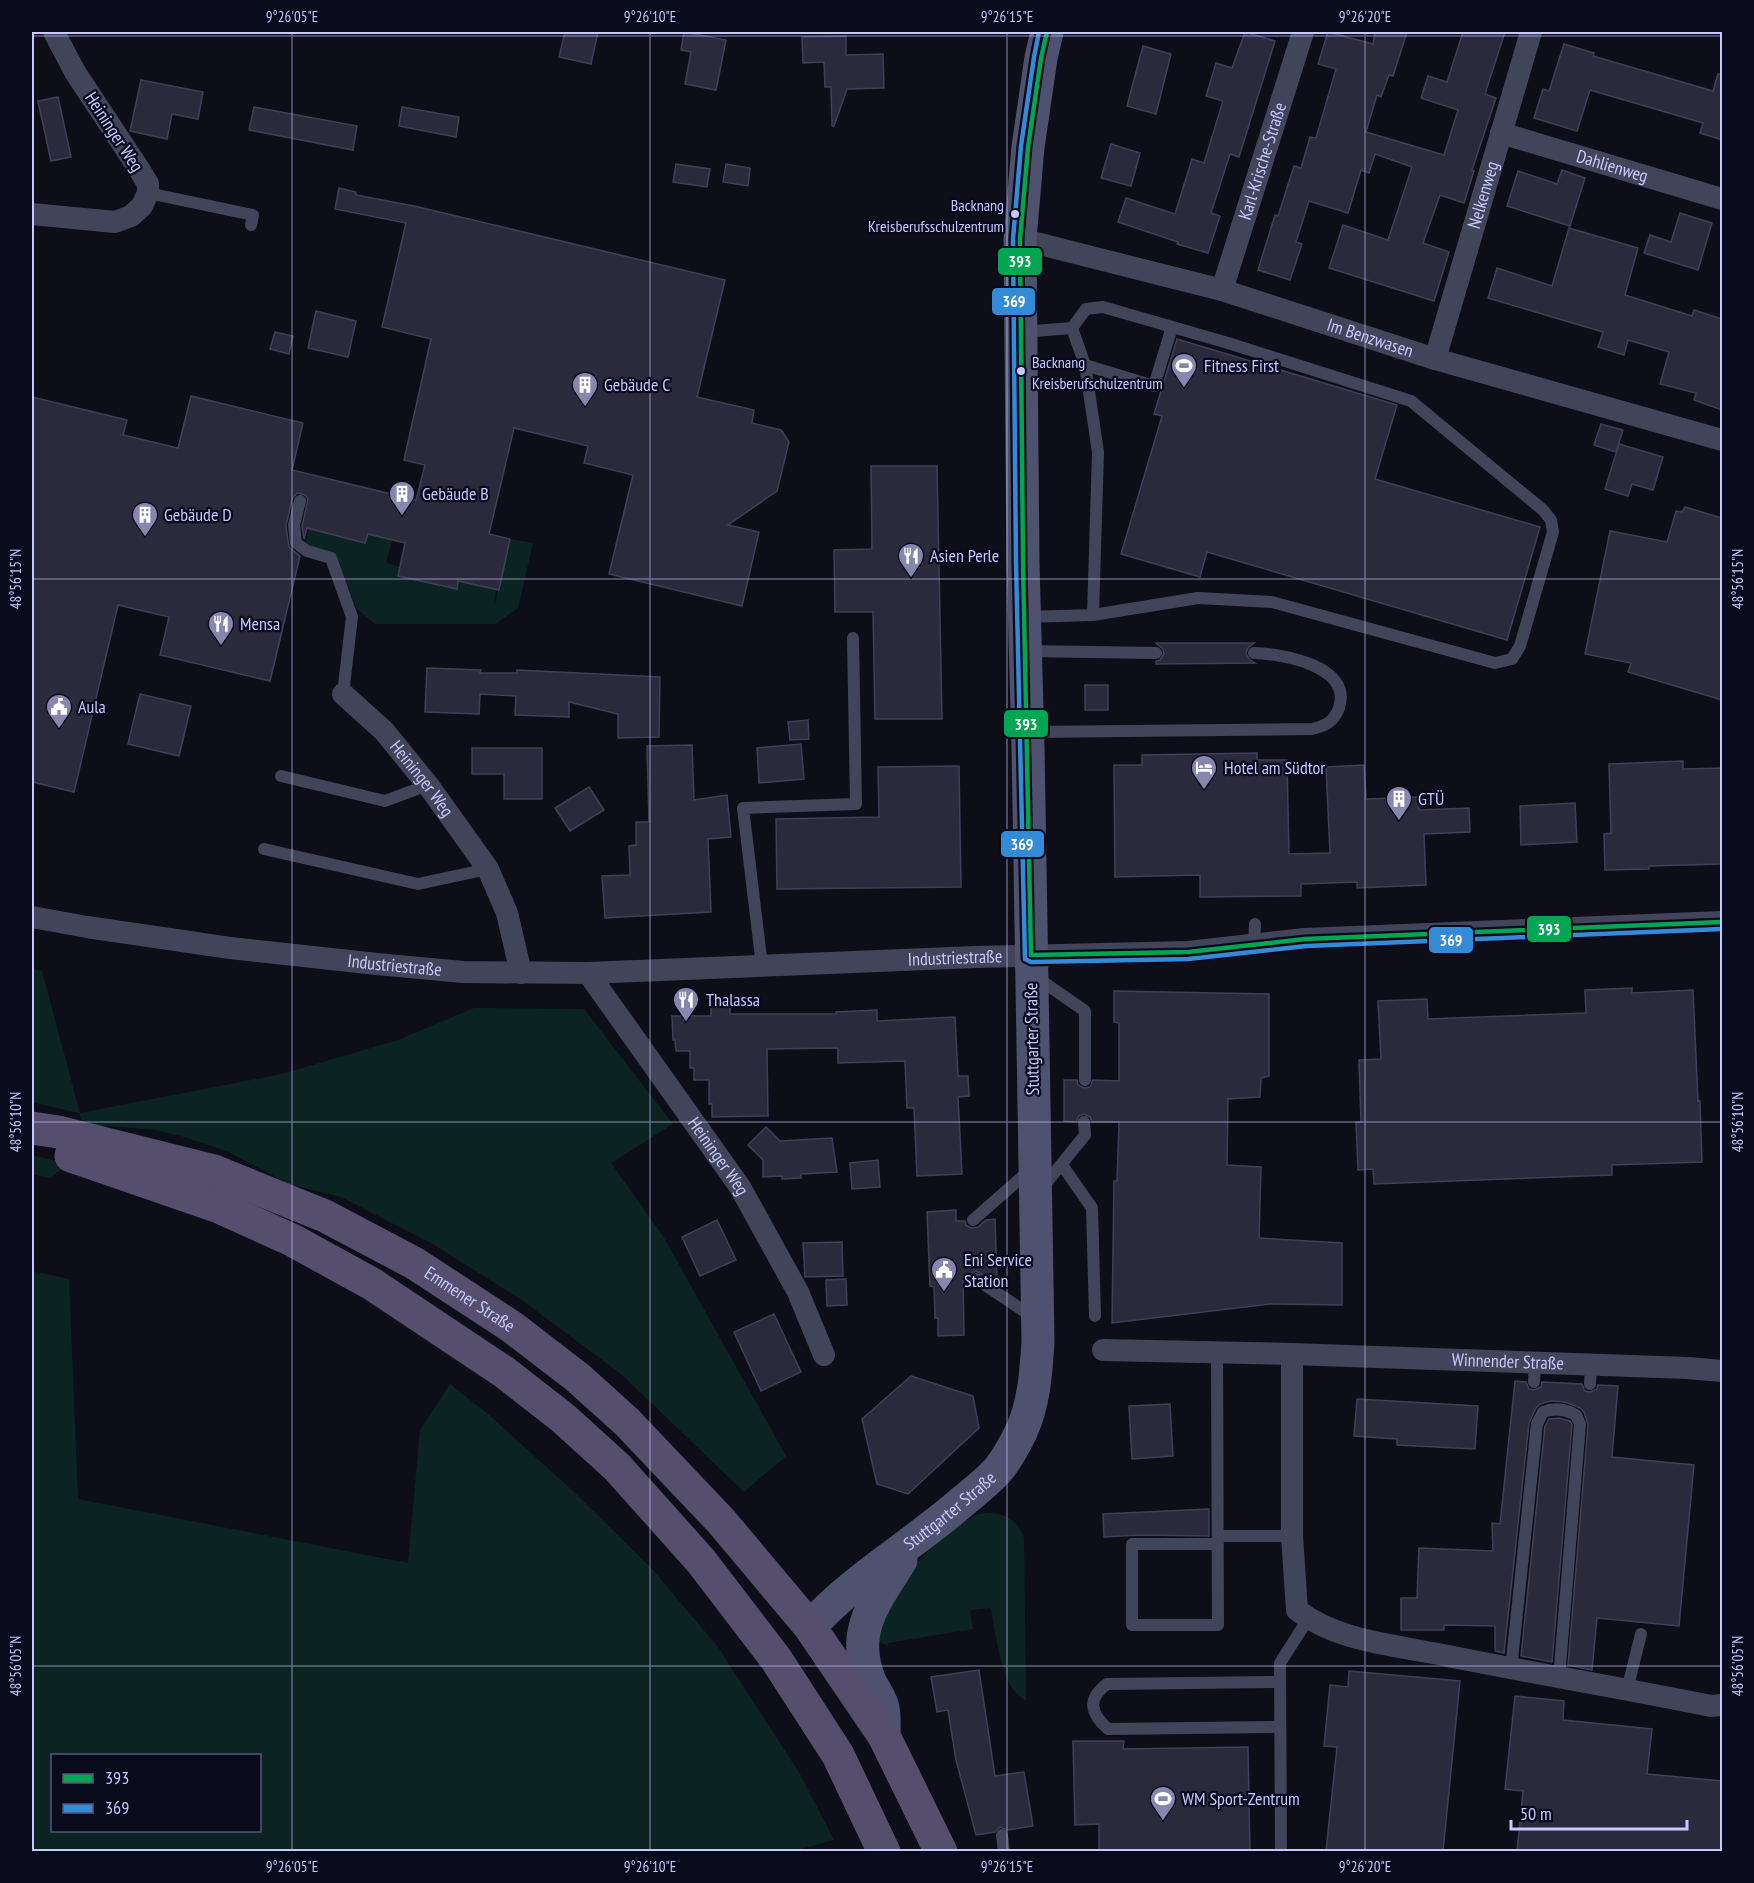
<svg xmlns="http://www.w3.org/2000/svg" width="1754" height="1883" viewBox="0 0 1754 1883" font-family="'PT Sans Narrow',sans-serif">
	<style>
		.green { fill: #0c2421; fill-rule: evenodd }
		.building { fill: #2b2a3d; stroke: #403f58; stroke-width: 1.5 }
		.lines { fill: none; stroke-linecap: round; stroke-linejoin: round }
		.lane { stroke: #42445a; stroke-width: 12 }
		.street { stroke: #42445a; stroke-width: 22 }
		.secondary { stroke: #4f526e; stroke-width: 33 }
		.primary { stroke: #554f6d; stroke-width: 33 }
		.bus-1-casing { stroke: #0a0a1d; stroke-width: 9 }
		.bus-2-casing { stroke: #0a0a1d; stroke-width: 9 }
		.bus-1 { stroke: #00a651; stroke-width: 4.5 }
		.bus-2 { stroke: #338bd7; stroke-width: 4.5 }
		.ticks { fill: none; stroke: #c6c8ff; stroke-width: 1.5; stroke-opacity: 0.45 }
		.bus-dot { fill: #c6c8ff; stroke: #0a0a1d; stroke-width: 2 }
		.labels { text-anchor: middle; stroke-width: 4.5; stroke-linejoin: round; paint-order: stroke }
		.bus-label { font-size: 16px; fill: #c6c8ff; stroke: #0a0a1d; text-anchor: end }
		.street-label { font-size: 18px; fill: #c6c8ff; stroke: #0a0a1d }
		.poi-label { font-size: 18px; fill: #c6c8ff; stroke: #0a0a1d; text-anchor: start }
		.line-badge { stroke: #0a0a1d; stroke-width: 2 }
		.badge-label { font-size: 16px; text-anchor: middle; font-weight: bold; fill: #fff }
		.neatline { fill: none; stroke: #c6c8ff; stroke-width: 2 }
		.ticks-label { font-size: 15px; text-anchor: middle; fill: #c6c8ff }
	</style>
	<rect width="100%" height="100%" fill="#0e0e19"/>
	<g class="green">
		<polygon points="309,528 365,542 368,534 392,540 386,563 400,567 399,576 456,589 458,581 496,590 494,604 495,604 510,539 533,543 518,608 495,624 375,624 356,608 335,554 305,545"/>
		<polygon points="32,968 42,971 80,1113 282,1074 398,1040 474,1008 584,1009 673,1124 611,1163 663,1236 786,1456 744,1492 621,1374 519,1298 431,1243 341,1197 289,1184 227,1151 181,1136 156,1130 83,1124 79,1113 32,1102"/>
		<polygon points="32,1155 68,1164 50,1178 32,1174"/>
		<path d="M32 1271 69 1279 78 1499 408 1563 420 1430 450 1384 489 1415 574 1492 653 1570 718 1647 800 1774 834 1840 789 1852 32 1851ZM52 1756H260V1830H52Z"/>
		<path d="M987 1513C1006 1513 1017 1520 1024 1538L1026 1700C1002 1693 995 1630 991 1608L970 1610 973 1629 888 1643 887 1646 879 1641 881 1624 913 1567 933 1546 958 1526 975 1515Z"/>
	</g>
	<g class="building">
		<polygon points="565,32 598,32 591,64 559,57"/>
		<polygon points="684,32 726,40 716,90 685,84 691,52 681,50"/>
		<polygon points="1245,32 1275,41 1239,157 1230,154 1211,213 1220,216 1208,253 1177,244 1178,242 1118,222 1126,198 1175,214 1192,159 1204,163 1223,101 1206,96 1216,63 1232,68"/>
		<polygon points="1328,32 1373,44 1375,32 1407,32 1393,76 1389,75 1381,97 1377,95 1366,132 1444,155 1458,110 1421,98 1428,76 1447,82 1463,32 1505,32 1485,94 1496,98 1472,170 1474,171 1464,203 1440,195 1423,243 1449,252 1434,301 1329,268 1343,225 1388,240 1412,167 1375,154 1369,173 1361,170 1348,213 1309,201 1296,242 1302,244 1290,280 1258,270 1275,215 1278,216 1294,166 1301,168 1310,137 1316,138 1336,69 1318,64"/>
		<polygon points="846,36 846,55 883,54 884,88 847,89 834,126 832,126 831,87 825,87 824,62 803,63 802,37"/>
		<polygon points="1564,44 1594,53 1593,56 1713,91 1718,74 1722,75 1722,140 1700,133 1703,123 1590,90 1577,131 1534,118 1543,89 1549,91"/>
		<polygon points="1143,46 1171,54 1156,114 1127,106"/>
		<polygon points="141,80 203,92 198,119 172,114 167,139 130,131"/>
		<polygon points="58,97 71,157 51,161 38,101"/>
		<polygon points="254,107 357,126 353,150 249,130"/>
		<polygon points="402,107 459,117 456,137 399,126"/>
		<polygon points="1111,144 1140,153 1131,186 1101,178"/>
		<polygon points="676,164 710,169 707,187 673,182"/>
		<polygon points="726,164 750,168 748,186 723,182"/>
		<polygon points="1562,170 1585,178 1570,226 1507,206 1518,171 1557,184"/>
		<polygon points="339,188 356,192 356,195 414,206 725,280 697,397 754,410 752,423 781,430 789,442 777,491 728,525 759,532 742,606 609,574 633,475 584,463 588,446 514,428 489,534 510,539 499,590 458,581 457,589 398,576 405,543 368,534 365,543 307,528 304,539 302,526 308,499 305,495 297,493 292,499 286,526 289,547 300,556 270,681 160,655 169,617 118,605 74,792 32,782 32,397 127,420 123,435 178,448 191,396 303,423 292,470 416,500 425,465 404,460 431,339 382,327 406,223 335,209"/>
		<polygon points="1680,213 1712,223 1698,270 1644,253 1650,235 1671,242"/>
		<polygon points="1569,228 1638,248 1625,295 1692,316 1694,310 1722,319 1722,410 1694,400 1696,393 1660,384 1669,352 1628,340 1624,355 1598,347 1603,332 1488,298 1497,268 1552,286"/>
		<polygon points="316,311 356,321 348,357 308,348"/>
		<polygon points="275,332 293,336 289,354 270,349"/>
		<polygon points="1177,339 1397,405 1375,479 1540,527 1507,640 1207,552 1200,577 1121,554 1162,416 1154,414"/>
		<polygon points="1601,424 1623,430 1616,452 1594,445"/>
		<polygon points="1619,444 1663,457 1653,490 1632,484 1628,496 1605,489"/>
		<polygon points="871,466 937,466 942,719 875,719 873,612 835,612 834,550 872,549"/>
		<polygon points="1685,507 1722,518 1722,700 1628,672 1631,663 1585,654 1610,531 1667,542 1676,511 1682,512"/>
		<polygon points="1156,643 1254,643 1248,648 1246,653 1249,659 1255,663 1156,664 1156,661 1160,660 1164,654 1163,649"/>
		<polygon points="427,668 481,670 480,673 517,673 517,670 660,677 659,737 618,738 618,714 569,702 569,717 515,715 516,696 480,694 479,714 425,712"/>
		<rect x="1085" y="685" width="23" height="25"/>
		<polygon points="140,694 191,706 179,756 128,744"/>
		<polygon points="808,720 809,739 790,740 788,722"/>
		<polygon points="801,744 804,779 759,783 757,748"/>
		<polygon points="692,745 694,800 727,795 731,837 708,839 711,912 605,918 602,876 630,875 629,846 636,845 636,822 649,822 647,746"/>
		<polygon points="472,748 542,748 542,799 504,799 504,774 472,774"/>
		<polygon points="1257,753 1257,760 1287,760 1289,854 1330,853 1326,767 1364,765 1366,799 1418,797 1419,810 1469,808 1470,832 1424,834 1426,885 1357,888 1357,882 1301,884 1301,896 1200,897 1200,875 1115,877 1114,765 1142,765 1142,755"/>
		<polygon points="1683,761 1683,769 1722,768 1722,864 1649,866 1649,869 1605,870 1604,834 1611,833 1609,764"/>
		<polygon points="959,766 961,887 777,889 776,819 879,817 878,767"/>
		<polygon points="589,787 604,810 570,831 555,808"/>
		<polygon points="1575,803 1577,842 1521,845 1520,806"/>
		<polygon points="1632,988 1632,993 1693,990 1698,1101 1700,1101 1702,1162 1612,1165 1612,1175 1374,1184 1373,1169 1358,1170 1356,1122 1361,1122 1359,1060 1381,1059 1378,1001 1427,999 1428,1019 1586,1013 1585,990"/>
		<polygon points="1114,991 1269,994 1269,1076 1261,1078 1260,1097 1228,1099 1227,1165 1261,1167 1259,1238 1342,1243 1342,1305 1270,1304 1112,1323 1114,1181 1117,1181 1119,1122 1092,1122 1090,1117 1084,1114 1079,1116 1076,1122 1064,1121 1064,1080 1077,1080 1078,1085 1084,1088 1090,1087 1093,1080 1119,1081 1119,1023 1114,1022"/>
		<polygon points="711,1006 730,1006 730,1014 836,1014 836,1012 877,1010 877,1021 955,1017 958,1076 968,1076 969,1096 958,1097 962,1174 917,1176 914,1108 907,1108 905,1061 838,1063 838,1048 767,1049 768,1116 712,1117 712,1104 709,1104 709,1080 694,1080 694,1068 690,1068 690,1051 676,1051 675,1040 673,1040 672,1016 711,1016"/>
		<polygon points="766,1127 780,1141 832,1138 837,1172 801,1174 801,1178 782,1179 782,1176 763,1177 763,1160 748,1145"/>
		<polygon points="878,1160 880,1187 852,1189 850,1163"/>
		<polygon points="956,1210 956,1221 965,1221 966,1225 971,1228 978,1227 986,1220 995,1219 997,1279 991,1279 976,1271 970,1274 968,1280 963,1280 964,1335 938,1336 938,1318 935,1318 934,1287 930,1286 927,1212"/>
		<polygon points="717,1220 736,1260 700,1276 682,1237"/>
		<polygon points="842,1242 843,1276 805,1277 803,1243"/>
		<polygon points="846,1279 847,1305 827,1306 826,1280"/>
		<polygon points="774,1314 801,1372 761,1391 734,1332"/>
		<polygon points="911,1376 973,1396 979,1428 908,1494 877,1484 862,1419"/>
		<polygon points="1515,1381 1526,1382 1529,1389 1534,1390 1541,1387 1542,1382 1582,1384 1585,1391 1590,1392 1597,1389 1598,1385 1618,1386 1612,1457 1694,1465 1679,1626 1597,1618 1592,1670 1568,1665 1588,1425 1584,1412 1580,1408 1565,1402 1551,1401 1540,1404 1536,1408 1529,1423 1504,1653 1495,1651 1495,1626 1444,1625 1444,1630 1401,1630 1401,1598 1417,1598 1419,1548 1493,1551 1492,1523 1500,1524"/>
		<polygon points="1357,1399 1478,1406 1475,1449 1397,1445 1397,1439 1354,1436"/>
		<polygon points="1170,1404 1173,1456 1132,1459 1129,1406"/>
		<polygon points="1559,1418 1570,1421 1572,1425 1552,1662 1521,1656 1545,1426 1549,1419"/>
		<polygon points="1209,1509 1209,1536 1141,1535 1104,1537 1103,1514"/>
		<polygon points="979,1670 995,1776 1024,1772 1033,1826 1008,1830 1000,1827 995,1832 976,1835 956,1760 948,1710 937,1712 931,1677"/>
		<polygon points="1349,1671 1460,1681 1443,1851 1326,1851 1337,1747 1324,1746 1330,1685 1348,1687"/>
		<polygon points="1515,1696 1564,1701 1563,1720 1652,1729 1647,1774 1722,1781 1722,1851 1517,1851 1523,1791 1505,1789"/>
		<polygon points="1073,1741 1124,1741 1123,1749 1248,1747 1250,1851 1099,1851 1099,1824 1075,1825"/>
	</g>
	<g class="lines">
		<g class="lane">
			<polyline points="148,193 253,215 251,225"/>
			<polyline points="1072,328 1085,365 1098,452 1093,615"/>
			<polyline points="1021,332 1072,328"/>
			<polyline points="1085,365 1154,386 1172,327"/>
			<polyline points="300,501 294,525 296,543 307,551 331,558 352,617 343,694"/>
			<polyline points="1025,617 1093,615 1198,598 1272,602 1495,663 1512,659 1520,646 1553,532 1551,520 1543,510 1411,401 1228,343 1103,307 1086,309 1072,328"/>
			<polyline points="1026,651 1156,653"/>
			<path d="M1029 732 1312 729C1325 726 1334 722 1339 708 1353 666 1283 654 1254 653"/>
			<polyline points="281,776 385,801 428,785"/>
			<polyline points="264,849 418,884 488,869"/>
			<polyline points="1254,944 1255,924"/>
			<polyline points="762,966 743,808 856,804 853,638"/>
			<polyline points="1036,977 1085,1011 1085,1080"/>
			<polyline points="1062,1165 1092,1208 1095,1316"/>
			<polyline points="1043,1187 1085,1135 1084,1122"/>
			<polyline points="973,1220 1031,1169"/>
			<polyline points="976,1279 1033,1317"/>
			<polyline points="1217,1352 1218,1625 1132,1625 1132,1544 1218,1544"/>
			<polyline points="1534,1382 1535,1363"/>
			<polyline points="1590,1384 1591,1365"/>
			<polyline points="1218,1536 1292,1536"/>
			<path d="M1511 1669 1537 1424 1543 1412C1555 1407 1565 1409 1576 1415L1580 1424 1559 1678"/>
			<path d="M1280 1682 1107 1684C1087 1699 1090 1713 1108 1729L1280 1727"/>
			<polyline points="1627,1690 1641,1634"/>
			<polyline points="1002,1835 1004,1852"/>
			<polyline points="1281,1852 1280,1663 1308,1619"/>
		</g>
		<g class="street">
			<path id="s1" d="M1501 133 1722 199"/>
			<polyline points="32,214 115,222 131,216 142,206 148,193 148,184 139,169 75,72 54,32"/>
			<path id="s2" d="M1020 239 1222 290 1435 359 1722 440"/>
			<path id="s3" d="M1222 290 1303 32"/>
			<path id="s4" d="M1435 359 1531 32"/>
			<path id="s5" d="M343 694 384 731 428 785 488 869 507 913 521 973"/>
			<path id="s6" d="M32 917 87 927 230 948 377 964 463 972 588 973 975 957 1188 952 1305 939 1722 922"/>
			<path id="s7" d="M588 973 740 1187 798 1292 824 1355"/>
			<path id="s8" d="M1103 1350 1292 1354 1688 1368 1722 1371"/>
			<path d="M1292 1354V1536L1297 1610C1337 1641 1394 1645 1443 1655 1532 1673 1622 1688 1711 1706L1722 1705"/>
		</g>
		<g class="secondary">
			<path id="s9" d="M810 1627C854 1578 913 1545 962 1502 974 1492 987 1482 997 1471 1006 1461 1015 1444 1021 1432 1034 1404 1036 1373 1038 1342L1028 746 1023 563 1020 239 1028 147 1041 58 1047 32"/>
			<path d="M884 1736C884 1727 885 1717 883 1708 881 1698 873 1689 869 1679 850 1629 877 1600 901 1560"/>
		</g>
		<g class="primary">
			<path id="s10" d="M32 1128 58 1132 214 1171 325 1216 414 1263 512 1327 577 1377 627 1422 721 1521 810 1627 884 1736 941 1852"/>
			<polyline points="71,1156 219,1207 292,1240 372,1284 504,1372 563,1418 617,1467 701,1561 776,1659 838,1755 884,1852"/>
		</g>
		<defs>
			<g id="bus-1">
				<polyline points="1031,955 1023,563 1020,239 1028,147 1041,58 1047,32"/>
				<polyline points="1031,955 1188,952 1305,939 1722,922"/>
			</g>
			<polyline id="bus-2" points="1039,32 1034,57 1021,146 1013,239 1016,563 1025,959 1031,962 1188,959 1306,946 1722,929"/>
		</defs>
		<use href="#bus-1" class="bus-1-casing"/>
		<use href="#bus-2" class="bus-2-casing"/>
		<use href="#bus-1" class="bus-1"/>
		<use href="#bus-2" class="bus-2"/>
	</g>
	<path class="ticks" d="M292 32V1852M650 32V1852M1007 32V1852M1365 32V1852M32 36H1722M32 579H1722M32 1122H1722M32 1666H1722"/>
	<defs>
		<symbol id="stadium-pin" viewBox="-11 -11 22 30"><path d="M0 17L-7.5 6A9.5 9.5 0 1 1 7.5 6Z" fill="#8687ae" stroke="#0a0a1d"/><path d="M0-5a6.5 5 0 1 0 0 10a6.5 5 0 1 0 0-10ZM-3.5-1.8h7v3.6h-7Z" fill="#fff"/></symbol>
		<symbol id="building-pin" viewBox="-11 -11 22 30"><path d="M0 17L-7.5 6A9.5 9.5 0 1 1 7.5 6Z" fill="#8687ae" stroke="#0a0a1d"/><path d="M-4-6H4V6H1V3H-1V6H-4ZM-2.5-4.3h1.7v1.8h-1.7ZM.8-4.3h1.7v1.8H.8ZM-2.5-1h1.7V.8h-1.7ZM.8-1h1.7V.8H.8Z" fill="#fff"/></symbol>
		<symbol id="restaurant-pin" viewBox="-11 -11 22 30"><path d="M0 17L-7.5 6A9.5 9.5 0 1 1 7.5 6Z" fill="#8687ae" stroke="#0a0a1d"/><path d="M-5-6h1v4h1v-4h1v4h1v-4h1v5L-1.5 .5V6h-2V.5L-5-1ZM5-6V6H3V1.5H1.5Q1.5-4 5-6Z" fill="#fff"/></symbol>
		<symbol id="civic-pin" viewBox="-11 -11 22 30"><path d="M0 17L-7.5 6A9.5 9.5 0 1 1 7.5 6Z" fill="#8687ae" stroke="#0a0a1d"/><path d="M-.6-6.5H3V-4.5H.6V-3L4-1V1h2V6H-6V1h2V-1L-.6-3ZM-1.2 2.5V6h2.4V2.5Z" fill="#fff"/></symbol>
		<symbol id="hotel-pin" viewBox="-11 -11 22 30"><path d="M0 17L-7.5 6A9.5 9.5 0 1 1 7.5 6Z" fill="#8687ae" stroke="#0a0a1d"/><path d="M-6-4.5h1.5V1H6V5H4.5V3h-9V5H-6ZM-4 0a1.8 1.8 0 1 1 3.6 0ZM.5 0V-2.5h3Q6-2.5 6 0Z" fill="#fff"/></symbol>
	</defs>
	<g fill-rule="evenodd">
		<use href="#stadium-pin" x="1169" y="351" width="30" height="40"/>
		<use href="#building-pin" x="570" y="370" width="30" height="40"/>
		<use href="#building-pin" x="387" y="479" width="30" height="40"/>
		<use href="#building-pin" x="130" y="500" width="30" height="40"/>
		<use href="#restaurant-pin" x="896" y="541" width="30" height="40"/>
		<use href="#restaurant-pin" x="206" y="609" width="30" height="40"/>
		<use href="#civic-pin" x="44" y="692" width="30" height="40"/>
		<use href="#hotel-pin" x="1189" y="753" width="30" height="40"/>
		<use href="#building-pin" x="1384" y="784" width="30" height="40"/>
		<use href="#restaurant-pin" x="671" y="985" width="30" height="40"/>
		<use href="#civic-pin" x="929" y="1255" width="30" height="40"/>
		<use href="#stadium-pin" x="1148" y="1784" width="30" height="40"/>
	</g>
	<g class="bus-dot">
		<circle cx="1015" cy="214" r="5"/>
		<circle cx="1021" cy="371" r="5"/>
	</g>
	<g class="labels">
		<g class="bus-label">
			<text x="1004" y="211">Backnang<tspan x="1004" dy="21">Kreisberufsschulzentrum</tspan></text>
			<text x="1032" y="368" text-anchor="start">Backnang<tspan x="1032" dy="21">Kreisberufschulzentrum</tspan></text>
		</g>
		<g class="street-label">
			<text transform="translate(114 132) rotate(57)" y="6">Heininger Weg</text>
			<text dy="6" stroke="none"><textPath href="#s3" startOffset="135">Karl-Krische-Straße</textPath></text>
			<text dy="6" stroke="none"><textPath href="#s1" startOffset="116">Dahlienweg</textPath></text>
			<text dy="6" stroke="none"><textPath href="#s4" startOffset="171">Nelkenweg</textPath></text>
			<text dy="6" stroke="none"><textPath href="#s2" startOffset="364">Im Benzwasen</textPath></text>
			<text dy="6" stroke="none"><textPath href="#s5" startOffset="116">Heininger Weg</textPath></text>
			<text dy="6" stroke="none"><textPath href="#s6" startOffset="927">Industriestraße</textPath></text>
			<text dy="6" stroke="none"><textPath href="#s6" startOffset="366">Industriestraße</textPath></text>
			<text transform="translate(1032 1039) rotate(-91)" y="6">Stuttgarter Straße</text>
			<text dy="6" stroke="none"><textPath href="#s7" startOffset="225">Heininger Weg</textPath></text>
			<text dy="6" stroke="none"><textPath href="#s10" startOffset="474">Emmener Straße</textPath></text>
			<text dy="6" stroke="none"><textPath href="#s8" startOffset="405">Winnender Straße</textPath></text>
			<text dy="6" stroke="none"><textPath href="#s9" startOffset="182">Stuttgarter Straße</textPath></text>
		</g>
		<g class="poi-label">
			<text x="1204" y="372">Fitness First</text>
			<text x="604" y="391">Gebäude C</text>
			<text x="422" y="500">Gebäude B</text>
			<text x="164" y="521">Gebäude D</text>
			<text x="930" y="562">Asien Perle</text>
			<text x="240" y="630">Mensa</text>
			<text x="78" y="713">Aula</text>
			<text x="1224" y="774">Hotel am Südtor</text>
			<text x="1418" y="805">GTÜ</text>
			<text x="706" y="1006">Thalassa</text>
			<text x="964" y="1266">Eni Service<tspan x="964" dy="21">Station</tspan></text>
			<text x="1182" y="1805">WM Sport-Zentrum</text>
		</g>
	</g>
	<g class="line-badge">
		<rect x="997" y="247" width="46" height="29" rx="6" fill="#00a651"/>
		<rect x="991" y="287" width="45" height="29" rx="6" fill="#338bd7"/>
		<rect x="1003" y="709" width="46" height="29" rx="6" fill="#00a651"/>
		<rect x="1000" y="830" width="45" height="28" rx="6" fill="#338bd7"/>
		<rect x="1526" y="915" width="46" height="28" rx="6" fill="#00a651"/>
		<rect x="1428" y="926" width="46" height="28" rx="6" fill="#338bd7"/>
	</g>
	<g class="badge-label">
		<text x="1020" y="267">393</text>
		<text x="1014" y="307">369</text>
		<text x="1026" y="730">393</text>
		<text x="1022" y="850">369</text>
		<text x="1549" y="935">393</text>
		<text x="1451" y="946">369</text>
	</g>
	<rect width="1754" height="1883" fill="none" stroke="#0a0a1d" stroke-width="66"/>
	<rect x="51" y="1754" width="210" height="78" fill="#0a0a1d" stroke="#555677" stroke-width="1.5"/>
	<rect x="63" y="1774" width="30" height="9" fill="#00a651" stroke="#555677" stroke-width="1.5"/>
	<text x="105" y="1784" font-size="18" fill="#c6c8ff">393</text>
	<rect x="63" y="1804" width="30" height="9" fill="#338bd7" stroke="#555677" stroke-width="1.5"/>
	<text x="105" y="1814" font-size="18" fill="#c6c8ff">369</text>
	<path d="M1511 1820v9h176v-9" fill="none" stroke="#c6c8ff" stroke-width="3"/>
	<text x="1520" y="1820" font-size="18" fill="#c6c8ff" stroke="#0a0a1d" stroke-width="4.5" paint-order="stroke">50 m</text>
	<rect x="33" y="33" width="1688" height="1817" class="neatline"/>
	<g class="ticks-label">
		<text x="292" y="22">9°26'05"E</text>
		<text x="650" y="22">9°26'10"E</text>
		<text x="1007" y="22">9°26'15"E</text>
		<text x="1365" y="22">9°26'20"E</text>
		<text transform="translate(16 579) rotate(-90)" y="5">48°56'15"N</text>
		<text transform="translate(1738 579) rotate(-90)" y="5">48°56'15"N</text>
		<text transform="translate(16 1122) rotate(-90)" y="5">48°56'10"N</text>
		<text transform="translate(1738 1122) rotate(-90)" y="5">48°56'10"N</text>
		<text transform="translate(16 1666) rotate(-90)" y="5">48°56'05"N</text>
		<text transform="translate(1738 1666) rotate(-90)" y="5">48°56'05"N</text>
		<text x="292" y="1872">9°26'05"E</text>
		<text x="650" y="1872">9°26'10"E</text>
		<text x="1007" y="1872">9°26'15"E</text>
		<text x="1365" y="1872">9°26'20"E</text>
	</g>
</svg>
